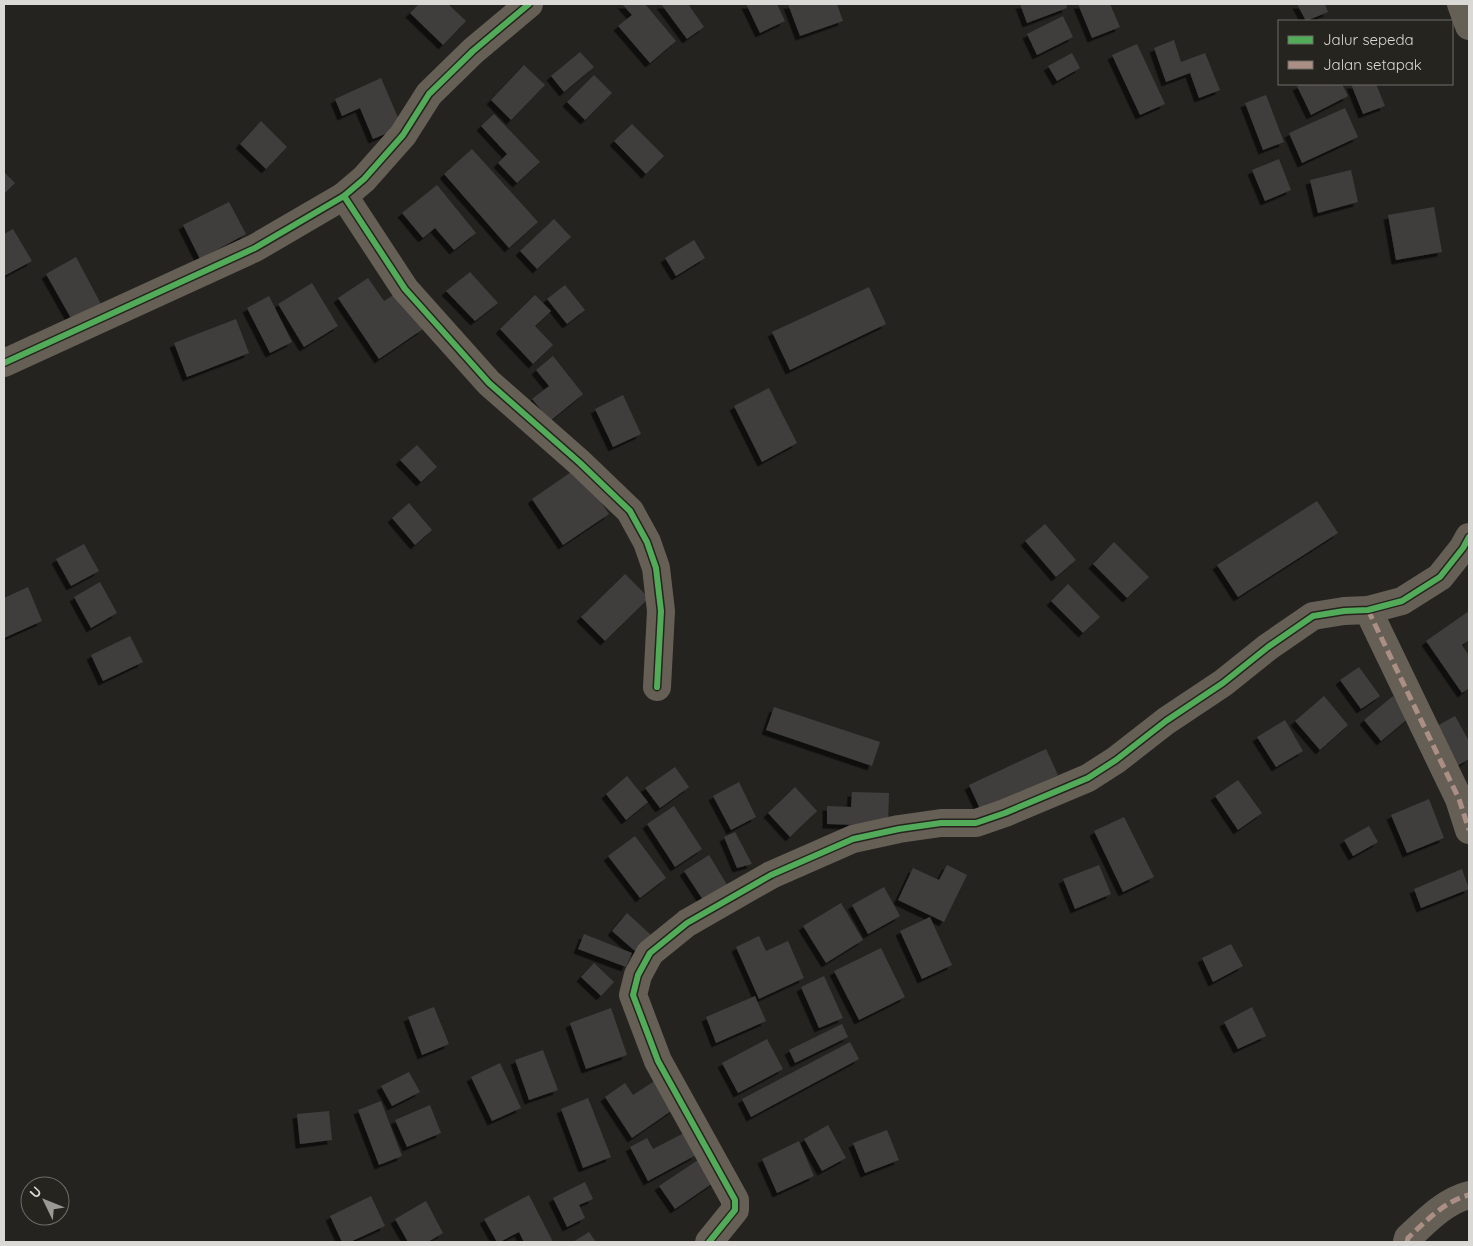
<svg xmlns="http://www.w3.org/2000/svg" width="1473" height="1246" viewBox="0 0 1473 1246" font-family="Quicksand,sans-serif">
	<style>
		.building { fill: #3f3e3c; filter: url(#shadow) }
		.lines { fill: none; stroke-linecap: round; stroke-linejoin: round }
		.minor { stroke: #655f56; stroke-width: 28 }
		.quiet { stroke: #ac8f84; stroke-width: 5; stroke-dasharray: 10 5; stroke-linecap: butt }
		.cycleway-casing { stroke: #26241e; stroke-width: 9 }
		.cycleway { stroke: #51ab58; stroke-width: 6 }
	</style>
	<defs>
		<filter id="shadow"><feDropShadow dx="-4.5" dy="4.5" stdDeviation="0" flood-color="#0009"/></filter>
	</defs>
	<rect width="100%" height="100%" fill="#242320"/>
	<g class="building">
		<polygon points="419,4 448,4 466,21 443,45 410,13"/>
		<polygon points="622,4 645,4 676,41 650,63 618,26 632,15"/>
		<polygon points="661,4 688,4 704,27 687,39"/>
		<polygon points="746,4 777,4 785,21 760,33"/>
		<polygon points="788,4 837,4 843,21 800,36"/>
		<polygon points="1020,4 1066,4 1067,8 1027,23"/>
		<polygon points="1078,4 1110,4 1120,27 1092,38"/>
		<polygon points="1297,4 1325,4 1328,12 1306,21"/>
		<polygon points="1063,16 1073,37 1037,55 1027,34"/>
		<polygon points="1174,40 1181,62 1205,53 1220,90 1199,98 1190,73 1166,82 1154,48"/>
		<polygon points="1137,44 1165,104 1140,115 1112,55"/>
		<polygon points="580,52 594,67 564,92 551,76"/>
		<polygon points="1072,53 1080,68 1057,81 1048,66"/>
		<polygon points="524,65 545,85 511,120 491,100"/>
		<polygon points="594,75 612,93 585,120 567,102"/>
		<polygon points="381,78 402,127 373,139 360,108 342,116 335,99"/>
		<polygon points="1301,84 1342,84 1348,96 1311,115 1297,86"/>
		<polygon points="1351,84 1376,84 1385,106 1363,114"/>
		<polygon points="1266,95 1284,142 1263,150 1245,103"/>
		<polygon points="1345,108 1358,137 1302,163 1289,133"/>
		<polygon points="494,114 540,162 517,183 498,163 507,154 481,126"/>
		<polygon points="261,121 287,147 266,169 240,144"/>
		<polygon points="632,124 664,156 646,174 614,141"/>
		<polygon points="472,149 538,222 509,248 444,174"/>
		<polygon points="1279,159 1291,190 1265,201 1252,170"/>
		<polygon points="1351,170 1358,202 1318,213 1310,180"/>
		<polygon points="4,172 15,183 4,194"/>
		<polygon points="437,185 476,233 454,250 435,228 423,238 402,213"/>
		<polygon points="229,202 246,234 200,259 183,225"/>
		<polygon points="1434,207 1442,252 1396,260 1388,215"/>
		<polygon points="554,219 571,237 537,269 520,251"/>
		<polygon points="13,229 32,261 4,276 4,234"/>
		<polygon points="694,240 705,258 676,276 665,258"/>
		<polygon points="76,257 101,304 72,320 46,274"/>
		<polygon points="470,272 498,303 475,321 446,291"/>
		<polygon points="368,278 384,301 398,292 423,329 379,359 338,298"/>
		<polygon points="312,283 338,326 304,347 278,304"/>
		<polygon points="565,285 585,310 567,324 547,299"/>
		<polygon points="869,287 886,324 790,370 772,332"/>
		<polygon points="535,295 551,311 535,326 553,345 533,364 500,329"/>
		<polygon points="269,296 292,342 270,353 247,308"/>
		<polygon points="236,319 249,353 187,377 174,343"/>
		<polygon points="553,356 583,394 550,421 532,399 549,386 536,370"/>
		<polygon points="769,388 797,443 762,462 734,406"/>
		<polygon points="623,395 641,434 613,447 595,409"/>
		<polygon points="417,445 437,467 421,482 400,460"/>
		<polygon points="577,468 609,514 563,545 532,499"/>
		<polygon points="1317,501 1338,533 1238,597 1217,565"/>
		<polygon points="409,503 432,530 415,545 392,518"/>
		<polygon points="1045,524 1076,560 1056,577 1025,541"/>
		<polygon points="1114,542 1149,577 1127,598 1093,564"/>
		<polygon points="84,544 99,571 71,586 56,559"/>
		<polygon points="625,574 649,598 605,641 581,617"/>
		<polygon points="100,582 117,613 91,628 74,597"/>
		<polygon points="1068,584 1100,617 1083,633 1051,601"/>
		<polygon points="28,587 42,621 4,638 4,598"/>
		<polygon points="1469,611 1469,640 1462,645 1469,656 1469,688 1462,693 1426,641"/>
		<polygon points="130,636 143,662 103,681 91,655"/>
		<polygon points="1359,667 1380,696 1361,709 1340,680"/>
		<polygon points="1324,696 1348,725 1320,750 1295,721"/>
		<polygon points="1393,696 1410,717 1381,741 1364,720"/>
		<polygon points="774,707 880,742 872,766 766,730"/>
		<polygon points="1455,716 1469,741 1469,759 1457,766 1435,727"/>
		<polygon points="1285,720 1303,751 1276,767 1257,737"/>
		<polygon points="1046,749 1058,775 981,811 969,785"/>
		<polygon points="675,767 689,787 660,808 645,788"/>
		<polygon points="627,776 648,802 626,820 606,794"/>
		<polygon points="1238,780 1262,813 1238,830 1215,796"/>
		<polygon points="739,782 756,817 731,830 713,796"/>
		<polygon points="795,787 817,811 790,837 768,813"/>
		<polygon points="852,792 889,793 888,826 827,824 827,806 851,807"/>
		<polygon points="1429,799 1444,838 1407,853 1391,815"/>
		<polygon points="674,806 702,849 675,867 647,824"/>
		<polygon points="1124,817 1154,877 1123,892 1094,831"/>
		<polygon points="1369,826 1378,842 1353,856 1344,840"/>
		<polygon points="735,832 752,864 737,868 724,837"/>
		<polygon points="635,836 666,878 640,898 608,856"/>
		<polygon points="709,855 729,888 705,903 684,871"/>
		<polygon points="947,865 967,875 944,922 898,900 913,868 939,880"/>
		<polygon points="1099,865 1111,894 1075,909 1063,879"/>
		<polygon points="1462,869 1469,889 1421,908 1414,889"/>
		<polygon points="884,887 900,916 868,934 852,905"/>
		<polygon points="841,903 863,940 826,963 803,926"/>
		<polygon points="627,913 651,935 636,952 612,931"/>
		<polygon points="930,917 952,965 922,979 900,931"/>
		<polygon points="584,934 632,953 626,967 578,949"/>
		<polygon points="759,936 766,951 788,941 804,978 759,999 736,947"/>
		<polygon points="1231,944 1243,966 1213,982 1202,958"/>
		<polygon points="881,948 905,997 859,1020 834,971"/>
		<polygon points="594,963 614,982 601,996 581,977"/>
		<polygon points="824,976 843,1018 819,1028 801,987"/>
		<polygon points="755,996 766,1021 716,1043 706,1017"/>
		<polygon points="434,1007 449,1044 422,1055 408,1017"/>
		<polygon points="1252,1007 1266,1036 1238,1049 1224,1022"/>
		<polygon points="611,1008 627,1055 586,1069 570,1023"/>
		<polygon points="842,1024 848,1037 795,1063 789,1050"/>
		<polygon points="767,1039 783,1069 738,1093 722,1063"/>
		<polygon points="850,1042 859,1059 751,1117 742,1099"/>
		<polygon points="543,1050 558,1090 529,1100 515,1060"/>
		<polygon points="500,1063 521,1108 492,1121 471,1077"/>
		<polygon points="409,1072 420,1092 392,1106 381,1086"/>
		<polygon points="656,1080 674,1109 632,1138 605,1097 625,1083 633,1095"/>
		<polygon points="588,1098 611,1157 583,1168 561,1109"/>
		<polygon points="381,1101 402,1156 379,1165 358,1110"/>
		<polygon points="430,1105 441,1133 407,1147 395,1120"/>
		<polygon points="329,1111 332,1140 300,1144 297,1114"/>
		<polygon points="828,1125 846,1158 822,1171 804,1139"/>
		<polygon points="887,1130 899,1160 865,1173 853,1143"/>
		<polygon points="684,1133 696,1155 648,1181 630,1147 647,1138 653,1149"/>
		<polygon points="799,1141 814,1176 777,1193 762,1159"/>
		<polygon points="701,1158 716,1181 675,1209 659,1186"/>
		<polygon points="585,1182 593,1199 579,1205 585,1218 567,1227 553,1198"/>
		<polygon points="529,1195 553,1242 524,1242 519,1232 500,1242 497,1242 484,1219"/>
		<polygon points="371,1196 385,1226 350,1242 342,1242 330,1216"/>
		<polygon points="426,1201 443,1233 428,1242 408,1242 395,1219"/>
		<polygon points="589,1232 596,1242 573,1242"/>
	</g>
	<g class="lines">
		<g class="minor">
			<polyline points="1461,4 1469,26"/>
			<polyline points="344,196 405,289 489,383 580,463 630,511 647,542 656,568 661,611 657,687"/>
			<polyline points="4,363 255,248 344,196 364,179 403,135 429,94 473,51 529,4"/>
			<polyline points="1368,610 1459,799 1469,830"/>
			<polyline points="709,1242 735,1210 735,1200 658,1061 633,995 638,975 650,953 687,923 771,875 853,839 899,829 941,823 976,823 1005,813 1088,778 1116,760 1166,721 1223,683 1268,647 1313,616 1344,611 1368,610 1402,601 1440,577 1463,548 1469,537"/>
			<path d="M1407 1242 1408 1238C1426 1221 1445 1201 1469 1195"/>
		</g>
		<g class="quiet">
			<polyline points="1368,610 1459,799 1469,830"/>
			<path d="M1407 1242 1408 1238C1426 1221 1445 1201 1469 1195"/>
		</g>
		<defs>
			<g id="cycleway">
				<polyline points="344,196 405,289 489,383 580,463 630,511 647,542 656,568 661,611 657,687"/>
				<polyline points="4,363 255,248 344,196 364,179 403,135 429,94 473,51 529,4"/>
				<polyline points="709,1242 735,1210 735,1200 658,1061 633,995 638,975 650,953 687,923 771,875 853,839 899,829 941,823 976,823 1005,813 1088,778 1116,760 1166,721 1223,683 1268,647 1313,616 1344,611 1368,610 1402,601 1440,577 1463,548 1469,537"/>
			</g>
		</defs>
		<use href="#cycleway" class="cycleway-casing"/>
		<use href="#cycleway" class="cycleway"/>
	</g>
	<rect width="1473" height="1246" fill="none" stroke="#dbd9d5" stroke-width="10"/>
	<rect x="1278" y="20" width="175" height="65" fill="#26241e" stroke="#6e6c67"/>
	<rect x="1288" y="36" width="25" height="8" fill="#51ab58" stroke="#6e6c67"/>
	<text x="1323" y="45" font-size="15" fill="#dbd9d5">Jalur sepeda</text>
	<rect x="1288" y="61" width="25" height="8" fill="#ac8f84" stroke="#6e6c67"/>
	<text x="1323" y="70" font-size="15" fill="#dbd9d5">Jalan setapak</text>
	<g transform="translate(45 1201) rotate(313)"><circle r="24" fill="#26241e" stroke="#6e6c67"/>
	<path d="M0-4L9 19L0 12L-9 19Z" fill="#9b9996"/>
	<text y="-8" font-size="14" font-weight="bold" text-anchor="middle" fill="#dbd9d5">U</text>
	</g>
</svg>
